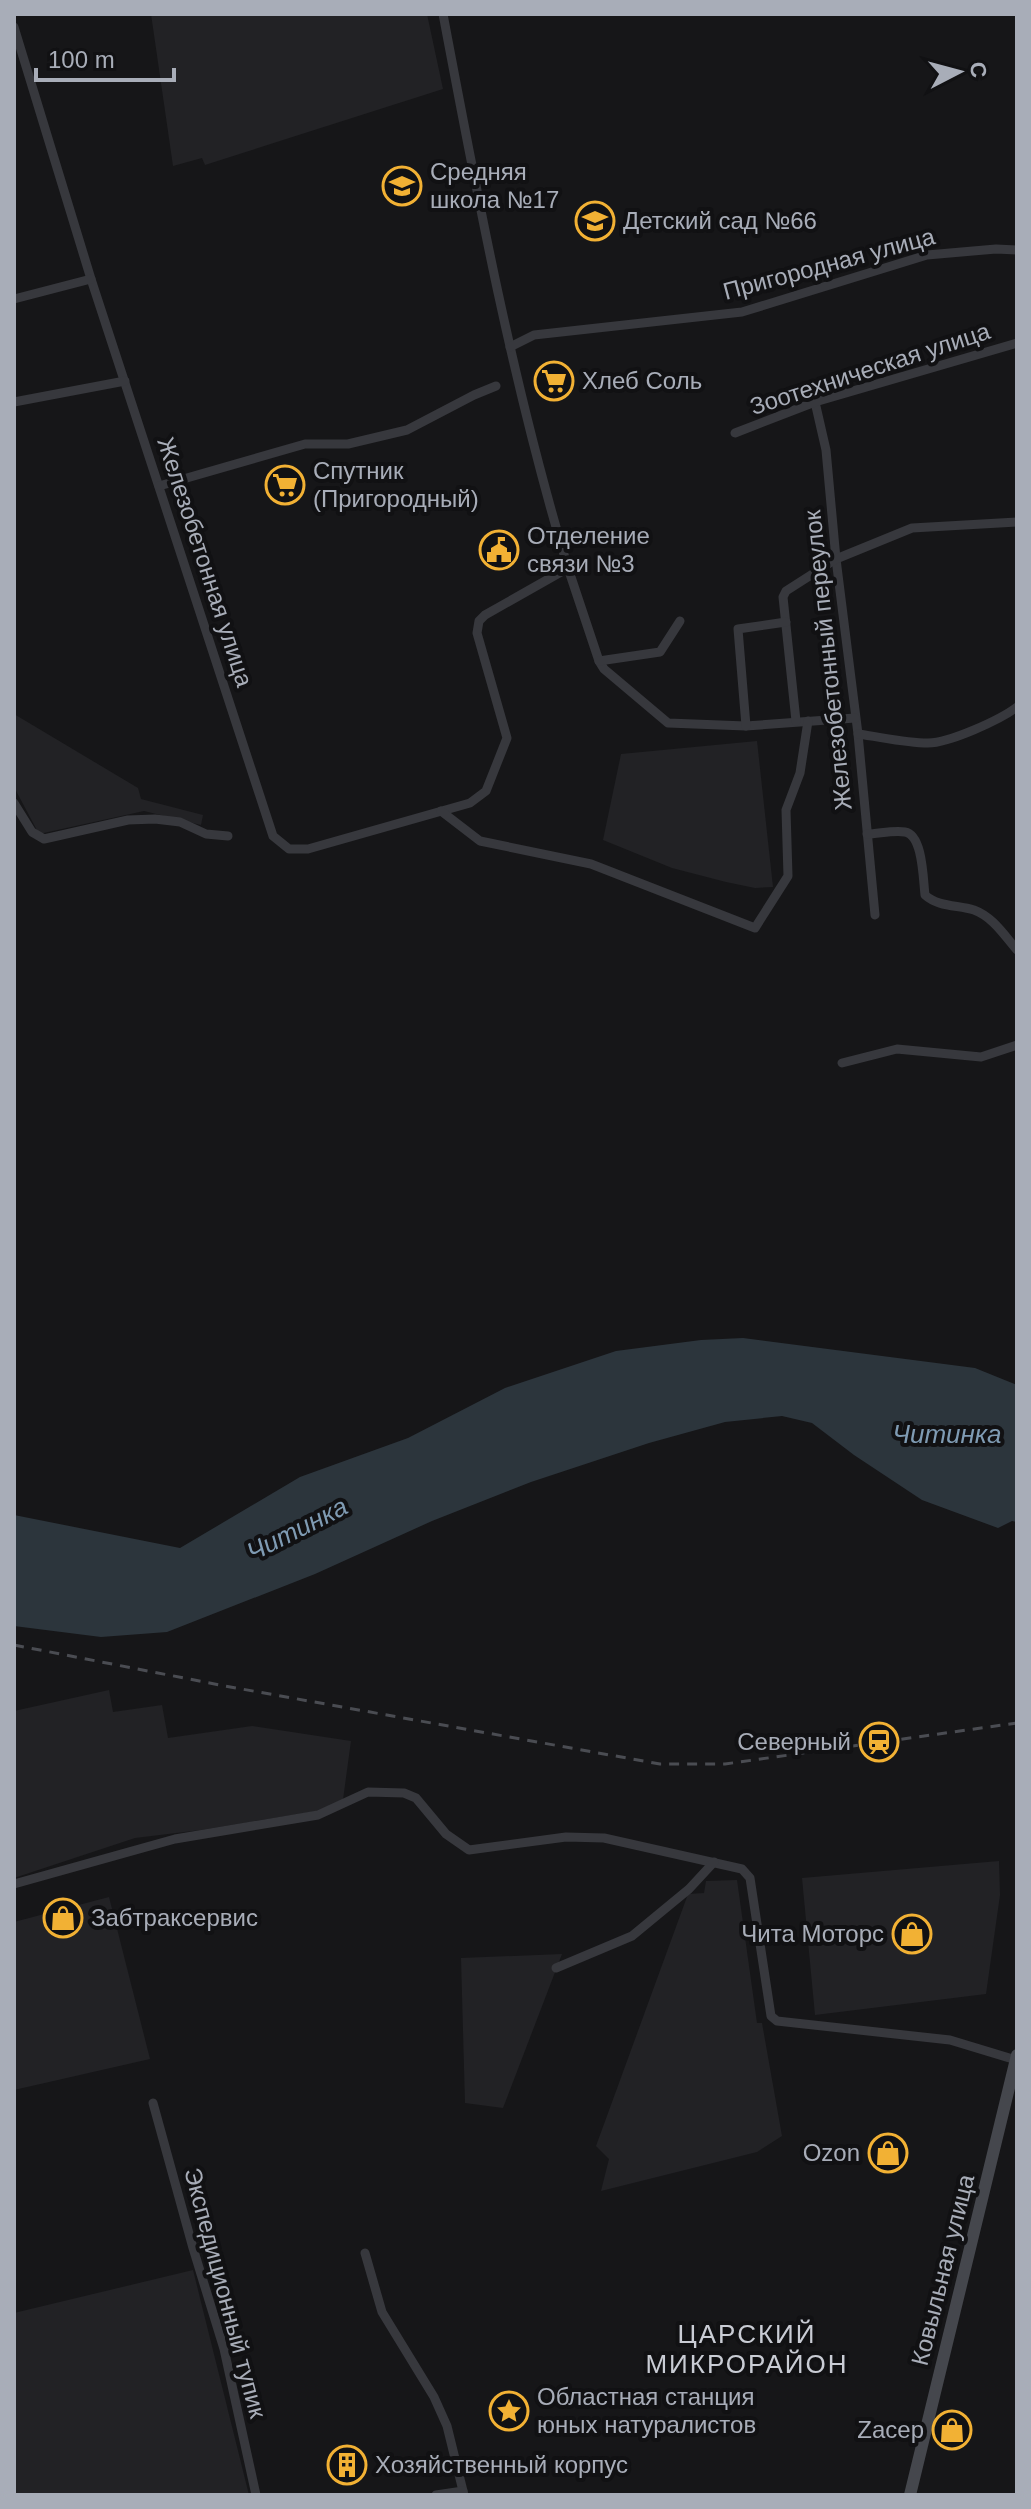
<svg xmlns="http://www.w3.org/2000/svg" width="1031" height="2509" viewBox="0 0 1031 2509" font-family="Arial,sans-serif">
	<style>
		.built { fill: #222225 }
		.water { fill: #2c353c }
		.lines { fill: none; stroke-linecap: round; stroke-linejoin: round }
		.minor { stroke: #37383d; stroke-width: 9 }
		.secondary { stroke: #45474d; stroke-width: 12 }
		.rail { stroke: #4a4c52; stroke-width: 3; stroke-dasharray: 10 8; stroke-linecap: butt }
		.labels { text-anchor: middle; stroke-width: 8; stroke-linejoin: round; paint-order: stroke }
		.poi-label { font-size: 24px; fill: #a8adb8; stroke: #111113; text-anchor: start }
		.street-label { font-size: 24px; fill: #a8adb8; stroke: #111113 }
		.water-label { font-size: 26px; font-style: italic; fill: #7f9bb3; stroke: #111113 }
		.neighbourhood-label { font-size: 26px; letter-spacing: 2px; fill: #c9ccd4; stroke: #111113 }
	</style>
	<rect width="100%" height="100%" fill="#161618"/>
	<g class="built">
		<polygon points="151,14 427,14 443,89 205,165 202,158 173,166"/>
		<polygon points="14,714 138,788 141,799 203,815 201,825 144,811 39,834 14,787"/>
		<polygon points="757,741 773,887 755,888 726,882 672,868 603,840 621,754"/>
		<polygon points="109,1690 113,1712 162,1705 168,1738 252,1726 351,1741 342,1807 201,1830 135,1838 14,1878 14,1711"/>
		<polygon points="999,1861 1000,1895 986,1994 815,2015 802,1878"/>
		<polygon points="737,1880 757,2023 762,2023 782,2136 757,2152 601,2191 609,2159 596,2146 688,1894 704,1893 706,1881"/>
		<polygon points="109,1897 150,2059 14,2090 14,1922"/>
		<polygon points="562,1954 503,2108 465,2103 461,1958"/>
		<polygon points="193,2270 249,2495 14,2495 14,2313"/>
	</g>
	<polygon class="water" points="743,1338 975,1368 1017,1385 1017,1522 1012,1521 998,1528 922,1500 854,1455 812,1423 782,1416 725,1422 649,1443 531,1482 432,1521 315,1574 167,1632 101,1637 14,1626 14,1515 180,1548 300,1477 408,1438 505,1388 616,1351 701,1340"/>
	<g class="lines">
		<g class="minor">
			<path d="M14 27 91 279 273 836 289 849H308L470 803 486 791 507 738 477 633 479 621 485 615 568 568C513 386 478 200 443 14"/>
			<polyline points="14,299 91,279"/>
			<polyline points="510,347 534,335 742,312 927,255 996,249 1017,250"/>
			<polyline points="14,402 125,381"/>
			<polyline points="815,402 826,450 836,559 858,734 875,915"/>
			<polyline points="735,433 815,402 1017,343"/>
			<polyline points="159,486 305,444 348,444 407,430 474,395 496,386"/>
			<polyline points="568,568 599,661 604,669 668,723 746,726 855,718"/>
			<polyline points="599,661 660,652 680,621"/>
			<polyline points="796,721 783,597 786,591 836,559 912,528 1017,522"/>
			<polyline points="746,726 738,629 786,622"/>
			<path d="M858 734C881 737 905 743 928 743 949 743 1000 720 1017 707"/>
			<polyline points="14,803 32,832 44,839 128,820 155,819 180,822 206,834 228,836"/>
			<polyline points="441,811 480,841 591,864 755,928 788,876 786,810 800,773 808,721"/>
			<path d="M867 834C878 834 893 830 905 832 923 835 923 879 925 895 938 907 958 905 974 910 993 917 1004 935 1017 950"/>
			<polyline points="842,1063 897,1049 981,1057 1017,1045"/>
			<polyline points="14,1884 175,1839 318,1815 368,1792 404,1793 416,1798 446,1834 469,1850 566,1837 604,1838 742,1869 750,1878 771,2016 777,2021 950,2040 1016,2060"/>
			<polyline points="556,1968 632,1936 689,1889 714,1862"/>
			<polyline points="153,2103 193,2248 224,2349 256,2495"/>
			<polyline points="365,2253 382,2312 434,2397 447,2426 464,2495"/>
			<polyline points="436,2495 463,2491"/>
		</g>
		<polyline class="secondary" points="910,2495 1017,2055"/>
		<polyline class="rail" points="14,1645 225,1686 660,1764 725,1764 1017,1723"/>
	</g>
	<defs>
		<symbol id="school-ring" viewBox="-11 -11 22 22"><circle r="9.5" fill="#111113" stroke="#f2b134" stroke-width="1.5"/><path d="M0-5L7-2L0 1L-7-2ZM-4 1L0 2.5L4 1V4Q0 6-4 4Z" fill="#f2b134"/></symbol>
		<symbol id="supermarket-ring" viewBox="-11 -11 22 22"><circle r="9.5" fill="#111113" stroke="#f2b134" stroke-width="1.5"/><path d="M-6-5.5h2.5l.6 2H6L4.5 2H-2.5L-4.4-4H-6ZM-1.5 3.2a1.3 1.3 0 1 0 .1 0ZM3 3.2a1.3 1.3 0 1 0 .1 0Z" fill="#f2b134"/></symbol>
		<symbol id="civic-ring" viewBox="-11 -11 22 22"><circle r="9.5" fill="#111113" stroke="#f2b134" stroke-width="1.5"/><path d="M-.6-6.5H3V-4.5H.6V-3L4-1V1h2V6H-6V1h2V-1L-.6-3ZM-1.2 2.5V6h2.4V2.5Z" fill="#f2b134"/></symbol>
		<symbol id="station-ring" viewBox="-11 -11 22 22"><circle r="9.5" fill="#111113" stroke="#f2b134" stroke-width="1.5"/><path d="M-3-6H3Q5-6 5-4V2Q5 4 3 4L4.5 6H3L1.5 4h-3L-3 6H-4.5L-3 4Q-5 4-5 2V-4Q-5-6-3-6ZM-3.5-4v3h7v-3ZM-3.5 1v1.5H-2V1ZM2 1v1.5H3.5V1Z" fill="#f2b134"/></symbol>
		<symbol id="shop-ring" viewBox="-11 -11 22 22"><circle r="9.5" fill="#111113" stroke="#f2b134" stroke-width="1.5"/><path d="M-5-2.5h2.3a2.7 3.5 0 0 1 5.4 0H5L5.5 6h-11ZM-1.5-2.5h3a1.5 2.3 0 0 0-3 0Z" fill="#f2b134"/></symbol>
		<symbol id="sight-ring" viewBox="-11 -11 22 22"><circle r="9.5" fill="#111113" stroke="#f2b134" stroke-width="1.5"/><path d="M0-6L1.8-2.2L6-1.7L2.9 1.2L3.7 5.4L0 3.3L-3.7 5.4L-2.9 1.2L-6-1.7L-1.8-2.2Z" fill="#f2b134"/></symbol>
		<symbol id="building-ring" viewBox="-11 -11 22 22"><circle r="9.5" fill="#111113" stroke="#f2b134" stroke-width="1.5"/><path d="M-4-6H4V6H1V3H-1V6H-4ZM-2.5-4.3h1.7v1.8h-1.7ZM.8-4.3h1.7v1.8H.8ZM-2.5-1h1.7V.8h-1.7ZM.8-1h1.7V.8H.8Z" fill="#f2b134"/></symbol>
	</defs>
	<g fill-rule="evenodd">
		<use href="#school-ring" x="380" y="164" width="44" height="44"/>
		<use href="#school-ring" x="573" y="199" width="44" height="44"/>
		<use href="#supermarket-ring" x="532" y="359" width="44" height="44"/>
		<use href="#supermarket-ring" x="263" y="463" width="44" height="44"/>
		<use href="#civic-ring" x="477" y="528" width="44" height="44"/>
		<use href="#station-ring" x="857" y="1720" width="44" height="44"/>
		<use href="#shop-ring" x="41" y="1896" width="44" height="44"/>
		<use href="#shop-ring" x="890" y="1912" width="44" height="44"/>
		<use href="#shop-ring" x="866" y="2131" width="44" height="44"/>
		<use href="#sight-ring" x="487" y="2389" width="44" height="44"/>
		<use href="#shop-ring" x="930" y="2408" width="44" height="44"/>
		<use href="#building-ring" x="325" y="2443" width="44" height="44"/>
	</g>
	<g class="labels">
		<g class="poi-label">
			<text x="430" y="180">Средняя<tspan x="430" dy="28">школа №17</tspan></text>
			<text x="623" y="229">Детский сад №66</text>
			<text x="582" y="389">Хлеб Соль</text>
			<text x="313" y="479">Спутник<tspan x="313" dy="28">(Пригородный)</tspan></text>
			<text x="527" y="544">Отделение<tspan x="527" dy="28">связи №3</tspan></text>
			<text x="851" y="1750" text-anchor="end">Северный</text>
			<text x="91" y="1926">Забтраксервис</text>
			<text x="884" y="1942" text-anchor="end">Чита Моторс</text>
			<text x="860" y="2161" text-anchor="end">Ozon</text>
			<text x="537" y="2405">Областная станция<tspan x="537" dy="28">юных натуралистов</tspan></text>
			<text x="924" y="2438" text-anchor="end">Zacep</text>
			<text x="375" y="2473">Хозяйственный корпус</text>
		</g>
		<g class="street-label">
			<text transform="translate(829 264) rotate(-15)" y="8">Пригородная улица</text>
			<text transform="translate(870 369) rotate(-18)" y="8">Зоотехническая улица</text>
			<text transform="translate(205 562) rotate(72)" y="8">Железобетонная улица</text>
			<text transform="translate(828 660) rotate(-96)" y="8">Железобетонный переулок</text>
			<text transform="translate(943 2270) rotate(-76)" y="8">Ковыльная улица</text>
			<text transform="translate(225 2293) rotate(75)" y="8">Экспедиционный тупик</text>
		</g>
		<g class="water-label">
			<text x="947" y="1443">Читинка</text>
			<text transform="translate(297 1529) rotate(-27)" y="9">Читинка</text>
		</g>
		<g class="neighbourhood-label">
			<text x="747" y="2343">ЦАРСКИЙ<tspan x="747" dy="30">МИКРОРАЙОН</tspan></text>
		</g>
	</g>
	<rect width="1031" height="2509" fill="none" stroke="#a8adb8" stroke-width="32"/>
	<g transform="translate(959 72) rotate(84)" stroke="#111113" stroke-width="6" paint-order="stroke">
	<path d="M0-6L14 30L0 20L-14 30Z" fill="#a8adb8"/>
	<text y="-12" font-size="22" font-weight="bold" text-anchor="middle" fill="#a8adb8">С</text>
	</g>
	<path d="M36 68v12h138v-12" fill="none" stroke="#a8adb8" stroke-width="4"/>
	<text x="48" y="68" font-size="24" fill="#a8adb8" stroke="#111113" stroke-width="6" paint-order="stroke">100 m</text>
</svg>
